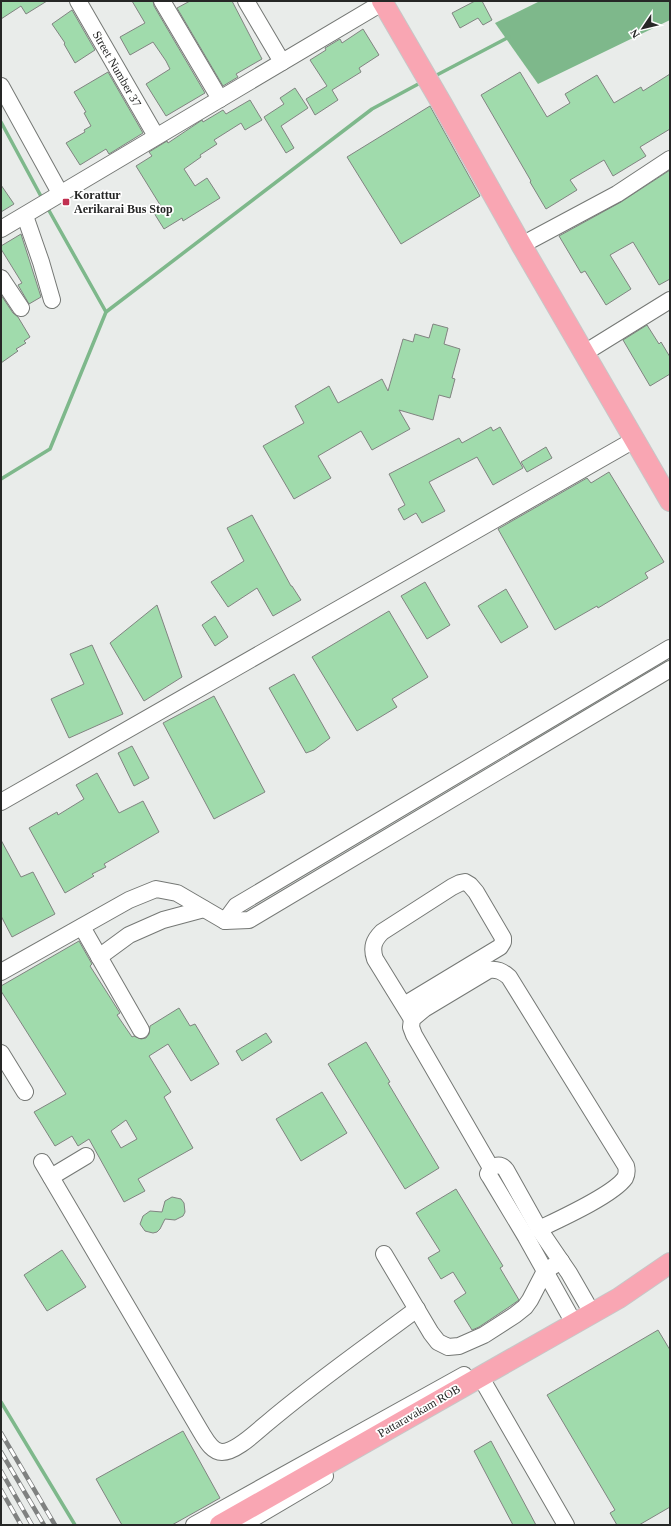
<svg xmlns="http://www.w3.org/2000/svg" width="671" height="1526" viewBox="0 0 671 1526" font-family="'Times New Roman',serif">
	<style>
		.water { fill: #7eb88b }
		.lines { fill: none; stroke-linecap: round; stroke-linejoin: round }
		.stream { stroke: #7eb88b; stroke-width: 3.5 }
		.building { fill: #a0dbac; stroke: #818481; fill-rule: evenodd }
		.minor-casing { stroke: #757875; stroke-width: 18 }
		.major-casing { stroke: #c7c7c7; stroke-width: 22 }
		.minor { stroke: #fff; stroke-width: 16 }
		.major { stroke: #f9a6b3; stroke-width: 20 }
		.rail-casing { stroke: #7f8180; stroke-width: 4.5 }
		.rail { stroke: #fff; stroke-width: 3; stroke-dasharray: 9; stroke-linecap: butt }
		.poi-dot { fill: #c13050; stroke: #fff; stroke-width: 1.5 }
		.labels { text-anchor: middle; stroke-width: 3.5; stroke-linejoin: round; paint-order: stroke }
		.street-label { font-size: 12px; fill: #262726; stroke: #fff }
		.poi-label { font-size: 12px; font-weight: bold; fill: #262726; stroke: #fff; text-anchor: start }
	</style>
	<rect width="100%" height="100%" fill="#e9ecea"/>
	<polygon class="water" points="540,1 670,1 670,20 538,84 495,23"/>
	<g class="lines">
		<g class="stream">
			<polyline points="433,77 509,37"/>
			<polyline points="1,122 43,200"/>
			<polyline points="47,207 106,312"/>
			<polyline points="1,479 50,449 106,312 372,109 422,82"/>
			<polyline points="1,1402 75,1525"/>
		</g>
	</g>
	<g class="building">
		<polygon points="1,1 47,1 26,14 21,6 1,19"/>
		<polygon points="132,1 153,1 154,6 205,93 166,116 146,84 170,69 166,61 153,42 130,55 120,37 145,23"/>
		<polygon points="190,1 232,1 262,59 236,74 238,77 223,86 177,8"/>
		<polygon points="475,1 482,1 492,20 483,25 478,18 460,28 452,13"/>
		<polygon points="72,10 95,50 75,63 64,44 65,43 52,24"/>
		<polygon points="363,29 379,55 359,68 361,72 332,90 338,100 315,115 306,99 327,86 310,60 326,50 325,48 340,39 342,43"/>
		<polygon points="108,72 143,133 109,154 106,149 80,165 66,143 85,132 84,130 91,126 84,113 86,112 74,92"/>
		<polygon points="520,72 547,117 570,103 565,94 597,75 614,103 641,87 643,91 670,74 670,129 640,147 646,156 613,176 604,160 570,180 577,190 546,209 530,182 531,181 481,95"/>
		<polygon points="295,88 308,108 281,126 294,148 286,153 264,117 284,104 280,98"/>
		<polygon points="250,100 262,120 245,130 241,123 214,140 217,144 200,155 201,157 184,169 195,186 207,178 220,198 183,221 182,218 164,229 154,213 162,208 136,166 152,156 149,152 167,141 168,143 202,120 203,122 223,110 226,114"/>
		<polygon points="430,106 480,196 401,244 347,157"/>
		<polygon points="670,170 670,279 659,285 633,242 610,255 631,289 606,305 585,271 581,273 559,236 621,202"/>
		<polygon points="1,185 14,204 1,212"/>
		<polygon points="21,234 41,297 29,304 18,285 22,283 1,249 1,246"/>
		<polygon points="1,295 13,313 18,317 30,337 24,341 26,343 16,349 18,351 1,363"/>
		<polygon points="433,324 448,328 444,344 460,349 452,378 455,379 450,398 439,395 433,420 399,410 410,429 372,450 361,431 318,456 331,478 294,499 263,446 304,423 295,406 329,386 338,403 382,379 388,391 403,339 413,342 415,334 429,338"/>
		<polygon points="647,325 659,344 661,342 670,357 670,374 650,386 623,340"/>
		<polygon points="491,427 493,431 500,427 523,468 493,485 477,457 429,482 445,511 422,523 416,513 404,520 398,509 405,505 389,474 459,438 462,443"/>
		<polygon points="546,447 552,458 527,472 521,462"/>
		<polygon points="609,472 664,562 645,573 648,578 598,608 597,606 555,630 498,529 587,478 591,483"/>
		<polygon points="252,515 291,586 292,586 301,600 273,616 257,588 228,607 211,582 244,561 227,528"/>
		<polygon points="425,582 450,625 427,639 401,596"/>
		<polygon points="506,589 528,627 501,643 478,606"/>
		<polygon points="157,605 182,677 144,701 110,643"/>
		<polygon points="389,611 428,677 392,699 397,707 357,731 312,657"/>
		<polygon points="215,616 228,637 215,646 202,625"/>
		<polygon points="92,645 123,714 69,738 51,699 84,684 70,654"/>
		<polygon points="294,674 330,738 314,750 306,753 269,688"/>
		<polygon points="214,696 265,792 214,819 163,723"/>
		<polygon points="132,746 149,778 134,786 118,753"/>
		<polygon points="97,773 119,813 143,801 159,832 104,864 106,867 92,874 94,876 65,893 29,828 57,812 58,815 84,799 76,785"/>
		<polygon points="1,840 21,877 33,872 55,914 12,937 1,916"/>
		<path d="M79 941 92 964 90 966 120 1013 117 1015 132 1037 134 1036 141 1039 146 1038 149 1034 150 1026 179 1008 190 1026 195 1024 219 1064 191 1081 168 1044 149 1056 171 1092 164 1097 193 1148 138 1179 145 1191 124 1202 89 1139 78 1146 72 1136 55 1146 34 1112 66 1094 1 991V986ZM126 1120 137 1139 121 1148 111 1131Z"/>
		<polygon points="266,1033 272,1042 242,1061 236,1051"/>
		<polygon points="366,1042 390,1082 388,1083 439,1168 405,1189 328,1064"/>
		<polygon points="322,1092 347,1133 301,1161 276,1119"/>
		<polygon points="456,1189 503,1266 500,1268 519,1300 509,1307 479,1327 472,1330 454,1301 466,1293 453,1272 441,1279 428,1258 440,1251 416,1213"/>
		<polygon points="172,1197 181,1199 184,1203 185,1212 183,1216 175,1220 165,1219 160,1229 157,1232 153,1233 145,1231 140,1224 143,1216 150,1211 162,1212 165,1201"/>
		<polygon points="62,1250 86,1287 47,1311 24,1275"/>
		<polygon points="658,1330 670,1350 670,1507 639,1525 617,1525 610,1513 615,1510 547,1395"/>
		<polygon points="183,1431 220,1498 172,1525 122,1525 96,1479"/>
		<polygon points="491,1441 536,1525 513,1525 474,1451"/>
	</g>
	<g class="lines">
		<defs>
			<g id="minor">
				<polyline points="78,1 156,136"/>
				<polyline points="162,1 220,99"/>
				<polyline points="246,1 282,62"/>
				<polyline points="1,86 60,193"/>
				<polyline points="25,216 41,262 52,300"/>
				<polyline points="1,229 385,1"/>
				<polyline points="531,240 617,194 670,159"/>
				<polyline points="1,278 21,308"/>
				<polyline points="594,347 670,300"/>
				<polyline points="1,802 634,440"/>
				<polyline points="225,921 236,906 670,648"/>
				<polyline points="82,927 141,1030"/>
				<polyline points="99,957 129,935 163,920 204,909"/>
				<polyline points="1,972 129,900 156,889 177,893 225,921 249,920 670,669"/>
				<path d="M404 1005 500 947 503 942V938L476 892 470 885 465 882 460 883 452 887 382 932C374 940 371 947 375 959L412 1019"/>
				<polyline points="1,1053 25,1092"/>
				<path d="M42 1162 201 1432C206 1440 212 1452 222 1452 236 1452 256 1432 266 1424 314 1383 366 1347 417 1309"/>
				<path d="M491 1168C498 1164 502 1165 506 1170L539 1229 569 1273 588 1306"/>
				<polyline points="51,1177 86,1156"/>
				<path d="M539 1229C560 1219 613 1195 625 1178 627 1174 627 1170 626 1166L509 977C502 971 497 969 489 970L424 1009 412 1019 411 1027 414 1035 491 1168 488 1174 490 1177 526 1237 570 1316"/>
				<polyline points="384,1254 431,1333 438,1342 448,1347 459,1346 484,1335 515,1315 525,1307 530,1300 545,1271 561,1261"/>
				<polyline points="484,1383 566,1525"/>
				<polyline points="194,1525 464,1375"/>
				<polyline points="242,1525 325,1476"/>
			</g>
			<g id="major">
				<polyline points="382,1 442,104 522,246 670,501"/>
				<polyline points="220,1525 619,1298 670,1263"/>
			</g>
		</defs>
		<use href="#minor" class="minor-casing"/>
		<use href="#major" class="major-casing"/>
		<use href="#minor" class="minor"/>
		<use href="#major" class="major"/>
		<defs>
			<g id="rail">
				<polyline points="1,1433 55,1525"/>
				<polyline points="1,1452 44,1525"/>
				<polyline points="1,1471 32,1525"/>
				<polyline points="1,1490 21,1525"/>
			</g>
		</defs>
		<use href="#rail" class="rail-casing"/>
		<use href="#rail" class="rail"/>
	</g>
	<rect class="poi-dot" x="62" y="198" width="8" height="8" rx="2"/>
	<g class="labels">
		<g class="street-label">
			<text transform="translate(117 69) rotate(60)" y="4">Street Number 37</text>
			<text transform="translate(419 1411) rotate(-30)" y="4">Pattaravakam ROB</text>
		</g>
		<g class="poi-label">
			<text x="74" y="199">Korattur<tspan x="74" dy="14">Aerikarai Bus Stop</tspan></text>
		</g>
	</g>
	<rect width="671" height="1526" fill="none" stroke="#262726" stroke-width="4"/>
	<g transform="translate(643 28) rotate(235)" stroke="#ffffff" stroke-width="3" paint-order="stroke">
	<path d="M0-3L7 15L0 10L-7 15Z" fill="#262726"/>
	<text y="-6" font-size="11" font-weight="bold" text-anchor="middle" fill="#262726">N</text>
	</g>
</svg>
